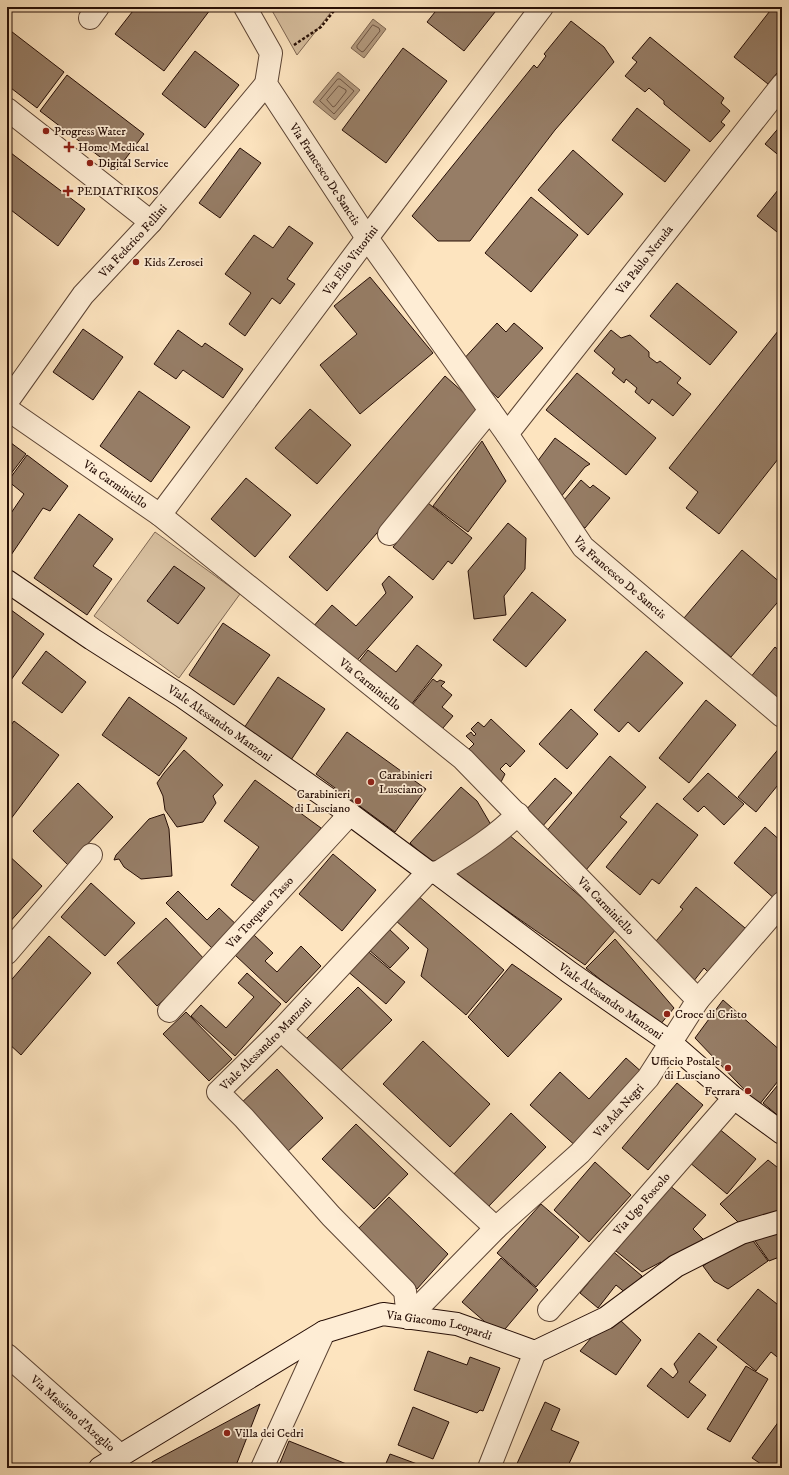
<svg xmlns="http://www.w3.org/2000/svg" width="789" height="1475" viewBox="0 0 789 1475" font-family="'IM FELL DW Pica',serif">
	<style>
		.green { fill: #d8c0a0; stroke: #7f6753 }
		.water { fill: #b49b80; stroke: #7b634f }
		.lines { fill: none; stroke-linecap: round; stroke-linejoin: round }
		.shore { stroke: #6d5443; stroke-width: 1 }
		.building { fill: #967d66; stroke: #260e06 }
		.street-casing { stroke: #5c4434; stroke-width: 24 }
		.secondary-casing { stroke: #260e06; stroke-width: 24 }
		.path { stroke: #260e06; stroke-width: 2.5; stroke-dasharray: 3 2; stroke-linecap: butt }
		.street { stroke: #feedd5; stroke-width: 22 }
		.secondary { stroke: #feedd5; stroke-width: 22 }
		.poi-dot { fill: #8f2418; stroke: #feedd5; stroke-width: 1.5 }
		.labels { text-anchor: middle; stroke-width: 3.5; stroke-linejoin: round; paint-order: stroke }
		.poi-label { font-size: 12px; fill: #260e06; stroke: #feedd5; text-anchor: start }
		.street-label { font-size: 12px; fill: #260e06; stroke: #feedd5 }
	</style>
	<rect width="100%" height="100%" fill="#fde4bf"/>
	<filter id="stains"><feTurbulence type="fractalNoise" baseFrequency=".005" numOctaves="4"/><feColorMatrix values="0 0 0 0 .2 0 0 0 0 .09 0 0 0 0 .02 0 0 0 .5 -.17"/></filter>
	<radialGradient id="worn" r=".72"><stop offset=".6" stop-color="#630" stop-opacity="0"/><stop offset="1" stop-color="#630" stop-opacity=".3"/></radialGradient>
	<g class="green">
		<polygon points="270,7 335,7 297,55"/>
		<polygon points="155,532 240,594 179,678 94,616"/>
	</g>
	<g class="water">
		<polygon points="373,19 386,29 364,58 351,48"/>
		<polygon points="338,72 360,90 335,120 313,102"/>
	</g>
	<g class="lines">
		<g class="shore">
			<polygon points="373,25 379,28 380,31 364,51 362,52 357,48 357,46"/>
			<polygon points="338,79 340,79 354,91 334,114 320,101"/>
			<polygon points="339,86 346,90 346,92 335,106 333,107 327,100"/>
		</g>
	</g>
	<g class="building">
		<polygon points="136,7 205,7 210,10 164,71 115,34"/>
		<polygon points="439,7 499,7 464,51 427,22"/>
		<polygon points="773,7 782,7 782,67 768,84 734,57"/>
		<polygon points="571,21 604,47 614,62 555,130 470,241 438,241 412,216 534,65 537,68 546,56 544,54"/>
		<polygon points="7,28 64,72 37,108 7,85"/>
		<polygon points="650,37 724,98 721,103 730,111 721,122 725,125 710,142 664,104 664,101 649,88 645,92 625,76 637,62 632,58"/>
		<polygon points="403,48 447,81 386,163 342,130"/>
		<polygon points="195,51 239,85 205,128 162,94"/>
		<polygon points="67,75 144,134 117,170 40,111"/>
		<polygon points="637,108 690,150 665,182 612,140"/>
		<polygon points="782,124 782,158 765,144"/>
		<polygon points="240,148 261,163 220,218 199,203"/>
		<polygon points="7,150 85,209 58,246 7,207"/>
		<polygon points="573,150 623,194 588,235 538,190"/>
		<polygon points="782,185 782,236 757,216"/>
		<polygon points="531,197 578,235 531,292 485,253"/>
		<polygon points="289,226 313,243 287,279 295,284 280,304 272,298 245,336 229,324 251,293 225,274 254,235 273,248"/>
		<polygon points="370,277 433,353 360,414 320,365 357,334 334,306"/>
		<polygon points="677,283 737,332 710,365 650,316"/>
		<polygon points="497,323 506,332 514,323 543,348 498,398 460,363"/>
		<polygon points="782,326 782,454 719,534 686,508 698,492 669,468"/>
		<polygon points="83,329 123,357 93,400 53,372"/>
		<polygon points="178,330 202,347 205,343 243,369 223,398 183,370 176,379 154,364"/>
		<polygon points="611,330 621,338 630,335 649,352 649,357 657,363 660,361 681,378 677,383 691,394 673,416 652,399 649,404 635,392 637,388 626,379 624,383 612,373 615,369 594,351"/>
		<polygon points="577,373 656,438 626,475 546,410"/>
		<polygon points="445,376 483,410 327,591 289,557"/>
		<polygon points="139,391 190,427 151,482 100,446"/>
		<polygon points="310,409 351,445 317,484 275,448"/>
		<polygon points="555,438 590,464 585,467 560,498 534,466"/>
		<polygon points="7,440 26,454 7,479"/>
		<polygon points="482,441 506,481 468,532 433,506"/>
		<polygon points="27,455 68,486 50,511 43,508 7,561 7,519 24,494 8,481"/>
		<polygon points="246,478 291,515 255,557 211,519"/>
		<polygon points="581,480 590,488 593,485 610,498 585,528 559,506"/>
		<polygon points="428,503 472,538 452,564 448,561 433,580 393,547"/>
		<polygon points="79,514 113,539 93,566 112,579 87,615 34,578"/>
		<polygon points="508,523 526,538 525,569 504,596 506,615 474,619 468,571"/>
		<polygon points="742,550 782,584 782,597 731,657 684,618"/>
		<polygon points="174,566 205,588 178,624 147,601"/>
		<polygon points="389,576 413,597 353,665 312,628 332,605 356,626 386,593 382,584"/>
		<polygon points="532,592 566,620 526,667 493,640"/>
		<polygon points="7,607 44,634 11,680 7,678"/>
		<polygon points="223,623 270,655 234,705 189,675"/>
		<polygon points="417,645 442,665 407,710 354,668 368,650 396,672"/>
		<polygon points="775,647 782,653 782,704 750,678"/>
		<polygon points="46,651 86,682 62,713 22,683"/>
		<polygon points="646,651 683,683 639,732 628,722 619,732 594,710"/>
		<polygon points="278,677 325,709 289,763 242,731"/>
		<polygon points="433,679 437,682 440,680 445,682 441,686 452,695 442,707 453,716 438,734 408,710"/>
		<polygon points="129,697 187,738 159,776 102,735"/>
		<polygon points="706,700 736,725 689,783 659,758"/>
		<polygon points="571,709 598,734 567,769 539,744"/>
		<polygon points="491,719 525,751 510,767 506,763 500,769 505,774 498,788 463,755 474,744 466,736 471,732 474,736 476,734 471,729 478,722 484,727"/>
		<polygon points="14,721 59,755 7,824 7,731"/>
		<polygon points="347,732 426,789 395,832 316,774"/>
		<polygon points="781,746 782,780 756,812 738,797"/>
		<polygon points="184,750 223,785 213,796 216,803 203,822 177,827 165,810 163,796 157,783 164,773"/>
		<polygon points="610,756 646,787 620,817 627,822 586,870 544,834"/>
		<polygon points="708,773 744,804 724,825 704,806 698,812 683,799"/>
		<polygon points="555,778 572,793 541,828 524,812"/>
		<polygon points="255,780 321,828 263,908 231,885 259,847 224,821"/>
		<polygon points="78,783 113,817 68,865 33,831"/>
		<polygon points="461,787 477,801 494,830 436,867 410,843"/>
		<polygon points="657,803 698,835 659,884 652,879 640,895 606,867"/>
		<polygon points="164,814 169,829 172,876 141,879 124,867 119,859 114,860 116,855 149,819"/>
		<polygon points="765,827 782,842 782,893 776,900 734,863"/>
		<polygon points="508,834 617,928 585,965 453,873"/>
		<polygon points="7,854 42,886 7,925"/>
		<polygon points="333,854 376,890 342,931 299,894"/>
		<polygon points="91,883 135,923 105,956 61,917"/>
		<polygon points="696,887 751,933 708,972 704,968 693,982 651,947 683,909 680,907"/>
		<polygon points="178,891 207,920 219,908 242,930 218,954 166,903"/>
		<polygon points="417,895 504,970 466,1015 421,976 428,949 395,920"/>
		<polygon points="166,918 206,961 157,1006 117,963"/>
		<polygon points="389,929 409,948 390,968 369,950"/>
		<polygon points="254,935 273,953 265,961 277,972 301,946 321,966 286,1003 235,955"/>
		<polygon points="49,936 91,973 21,1055 7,1042 7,985"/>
		<polygon points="615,939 674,1008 659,1026 586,968"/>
		<polygon points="364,948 405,982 386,1004 346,970"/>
		<polygon points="512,964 562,999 508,1057 468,1017"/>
		<polygon points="247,973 281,1004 235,1056 191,1016 201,1005 226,1028 254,997 238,983"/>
		<polygon points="358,987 392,1020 338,1073 305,1040"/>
		<polygon points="723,1000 782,1052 782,1076 759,1105 695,1038"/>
		<polygon points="186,1012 232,1059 209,1081 163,1034"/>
		<polygon points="423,1041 490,1104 450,1147 383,1084"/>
		<polygon points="626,1058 644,1074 578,1148 530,1105 560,1072 589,1099"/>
		<polygon points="277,1069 323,1118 284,1155 238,1106"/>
		<polygon points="782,1080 782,1119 763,1103"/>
		<polygon points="677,1083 703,1105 648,1170 622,1148"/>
		<polygon points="511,1113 546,1147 487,1208 452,1176"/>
		<polygon points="356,1124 408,1174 374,1209 322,1159"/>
		<polygon points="718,1128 756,1159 727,1194 689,1162"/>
		<polygon points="768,1160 782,1171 782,1213 743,1227 720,1204"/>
		<polygon points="595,1162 631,1195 589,1242 554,1210"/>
		<polygon points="669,1185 706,1215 693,1229 705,1241 662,1266 661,1262 642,1272 616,1251"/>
		<polygon points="389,1197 448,1254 417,1289 356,1231"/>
		<polygon points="541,1204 579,1237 536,1287 497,1253"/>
		<polygon points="782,1228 782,1256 769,1261 753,1238"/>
		<polygon points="748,1234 768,1261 728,1289 714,1281 703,1266"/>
		<polygon points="610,1249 642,1276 627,1294 616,1285 598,1308 580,1293 607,1260"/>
		<polygon points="501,1258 538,1290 500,1335 462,1302"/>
		<polygon points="758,1289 782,1308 782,1361 771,1352 756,1371 717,1340"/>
		<polygon points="618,1318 641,1340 616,1375 580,1351 597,1331"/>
		<polygon points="699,1333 717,1347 689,1382 706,1395 688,1418 647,1386 661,1368 673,1378 678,1372 674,1364"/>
		<polygon points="428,1351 467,1365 470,1357 500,1368 483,1411 480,1410 477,1413 414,1390"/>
		<polygon points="746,1366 768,1379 730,1442 707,1429"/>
		<polygon points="545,1402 560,1409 551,1430 579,1442 567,1468 515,1468"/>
		<polygon points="260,1404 235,1468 150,1468 152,1462"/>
		<polygon points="413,1407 449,1422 433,1459 398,1445"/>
		<polygon points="782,1417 782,1468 767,1468 752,1458"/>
		<polygon points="289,1441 354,1467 354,1468 278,1468"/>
		<polygon points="390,1454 428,1468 384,1468"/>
	</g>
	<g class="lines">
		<defs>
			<g id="street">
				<path id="s1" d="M245 7 271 53 266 84 367 238 507 434 583 547 782 716"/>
				<polyline points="90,18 98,7"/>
				<polyline points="7,109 151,222"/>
				<path id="s2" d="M7 402 83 295 151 222 266 84"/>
				<path id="s3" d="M7 409 160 515 463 759 698 1000"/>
				<path id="s4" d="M507 434 782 85"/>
				<path id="s5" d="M160 515 367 238 542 7"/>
				<polyline points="389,534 490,410"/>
				<path d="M437 873C467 854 493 839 518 814"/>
				<polyline points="7,953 91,855"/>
				<path id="s6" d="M169 1011 350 814"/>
				<polyline points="281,1030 496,1228 408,1318"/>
				<path id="s7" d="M496 1228 580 1153 648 1078 698 1000 782 903"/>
				<path id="s8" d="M549 1310 734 1098"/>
				<path id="s9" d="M408 1318 405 1291 331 1216 244 1118 218 1092 281 1030 428 872"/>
				<path id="s10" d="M7 1355 121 1456"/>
				<polyline points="262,1468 324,1332"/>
				<polyline points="489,1468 535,1352"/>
			</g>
			<g id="secondary">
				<path id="s11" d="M7 581 92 639 183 697 350 814 428 872 437 873 569 972 671 1043 734 1098 782 1133"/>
				<path id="s12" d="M100 1468 324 1332 383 1314 457 1324 535 1352 606 1318 676 1266 741 1233 782 1221"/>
			</g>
		</defs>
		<use href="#street" class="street-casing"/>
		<use href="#secondary" class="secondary-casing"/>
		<polyline class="path" points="294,45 321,27 337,7"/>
		<use href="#street" class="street"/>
		<use href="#secondary" class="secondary"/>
	</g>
	<g class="poi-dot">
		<circle cx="46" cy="131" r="4"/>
		<path d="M67 141h4v4h4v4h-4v4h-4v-4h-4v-4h4z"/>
		<circle cx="90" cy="163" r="4"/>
		<path d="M66 185h4v4h4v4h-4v4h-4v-4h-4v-4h4z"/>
		<circle cx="136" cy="262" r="4"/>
		<circle cx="371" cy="782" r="4"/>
		<circle cx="358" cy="801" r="4"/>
		<circle cx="667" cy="1014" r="4"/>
		<circle cx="728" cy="1068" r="4"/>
		<circle cx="748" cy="1091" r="4"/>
		<circle cx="227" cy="1433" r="4"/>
	</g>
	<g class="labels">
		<g class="poi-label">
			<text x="54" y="135">Progress Water</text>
			<text x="78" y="151">Home Medical</text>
			<text x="98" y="167">Digital Service</text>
			<text x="77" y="195">PEDIATRIKOS</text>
			<text x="144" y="266">Kids Zerosei</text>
			<text x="379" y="779">Carabinieri<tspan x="379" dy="14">Lusciano</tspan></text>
			<text x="350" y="798" text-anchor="end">Carabinieri<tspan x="350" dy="14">di Lusciano</tspan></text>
			<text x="675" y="1018">Croce di Cristo</text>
			<text x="720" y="1065" text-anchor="end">Ufficio Postale<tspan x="720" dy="14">di Lusciano</tspan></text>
			<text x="740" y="1095" text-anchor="end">Ferrara</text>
			<text x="235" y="1437">Villa dei Cedri</text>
		</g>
		<g class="street-label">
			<text dy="4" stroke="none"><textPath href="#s1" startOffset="192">Via Francesco De Sanctis</textPath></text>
			<text dy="4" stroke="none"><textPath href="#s2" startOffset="205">Via Federico Fellini</textPath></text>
			<text dy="4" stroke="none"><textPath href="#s4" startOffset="222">Via Pablo Neruda</textPath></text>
			<text dy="4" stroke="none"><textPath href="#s5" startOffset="318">Via Elio Vittorini</textPath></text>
			<text dy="4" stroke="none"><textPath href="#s3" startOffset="132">Via Carminiello</textPath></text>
			<text dy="4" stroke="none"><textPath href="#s1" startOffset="693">Via Francesco De Sanctis</textPath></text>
			<text dy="4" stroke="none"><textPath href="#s3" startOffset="456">Via Carminiello</textPath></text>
			<text dy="4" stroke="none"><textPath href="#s11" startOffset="256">Viale Alessandro Manzoni</textPath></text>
			<text dy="4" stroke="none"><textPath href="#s3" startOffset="780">Via Carminiello</textPath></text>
			<text dy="4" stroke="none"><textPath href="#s6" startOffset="134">Via Torquato Tasso</textPath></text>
			<text dy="4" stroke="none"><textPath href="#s11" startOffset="737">Viale Alessandro Manzoni</textPath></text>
			<text dy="4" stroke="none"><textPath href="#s9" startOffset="368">Viale Alessandro Manzoni</textPath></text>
			<text dy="4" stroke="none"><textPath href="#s7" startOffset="170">Via Ada Negri</textPath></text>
			<text dy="4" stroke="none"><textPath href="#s8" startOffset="141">Via Ugo Foscolo</textPath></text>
			<text dy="4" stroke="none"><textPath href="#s12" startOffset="381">Via Giacomo Leopardi</textPath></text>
			<text dy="4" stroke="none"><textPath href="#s10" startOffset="88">Via Massimo d'Azeglio</textPath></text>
		</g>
	</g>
	<rect width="789" height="1475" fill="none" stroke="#fde4bf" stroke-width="24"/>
	<rect x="8" y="8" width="773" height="1459" fill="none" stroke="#260e06" stroke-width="2"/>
	<rect x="12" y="12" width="765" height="1451" fill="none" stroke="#260e06"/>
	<rect width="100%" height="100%" filter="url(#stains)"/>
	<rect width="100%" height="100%" fill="url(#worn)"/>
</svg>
